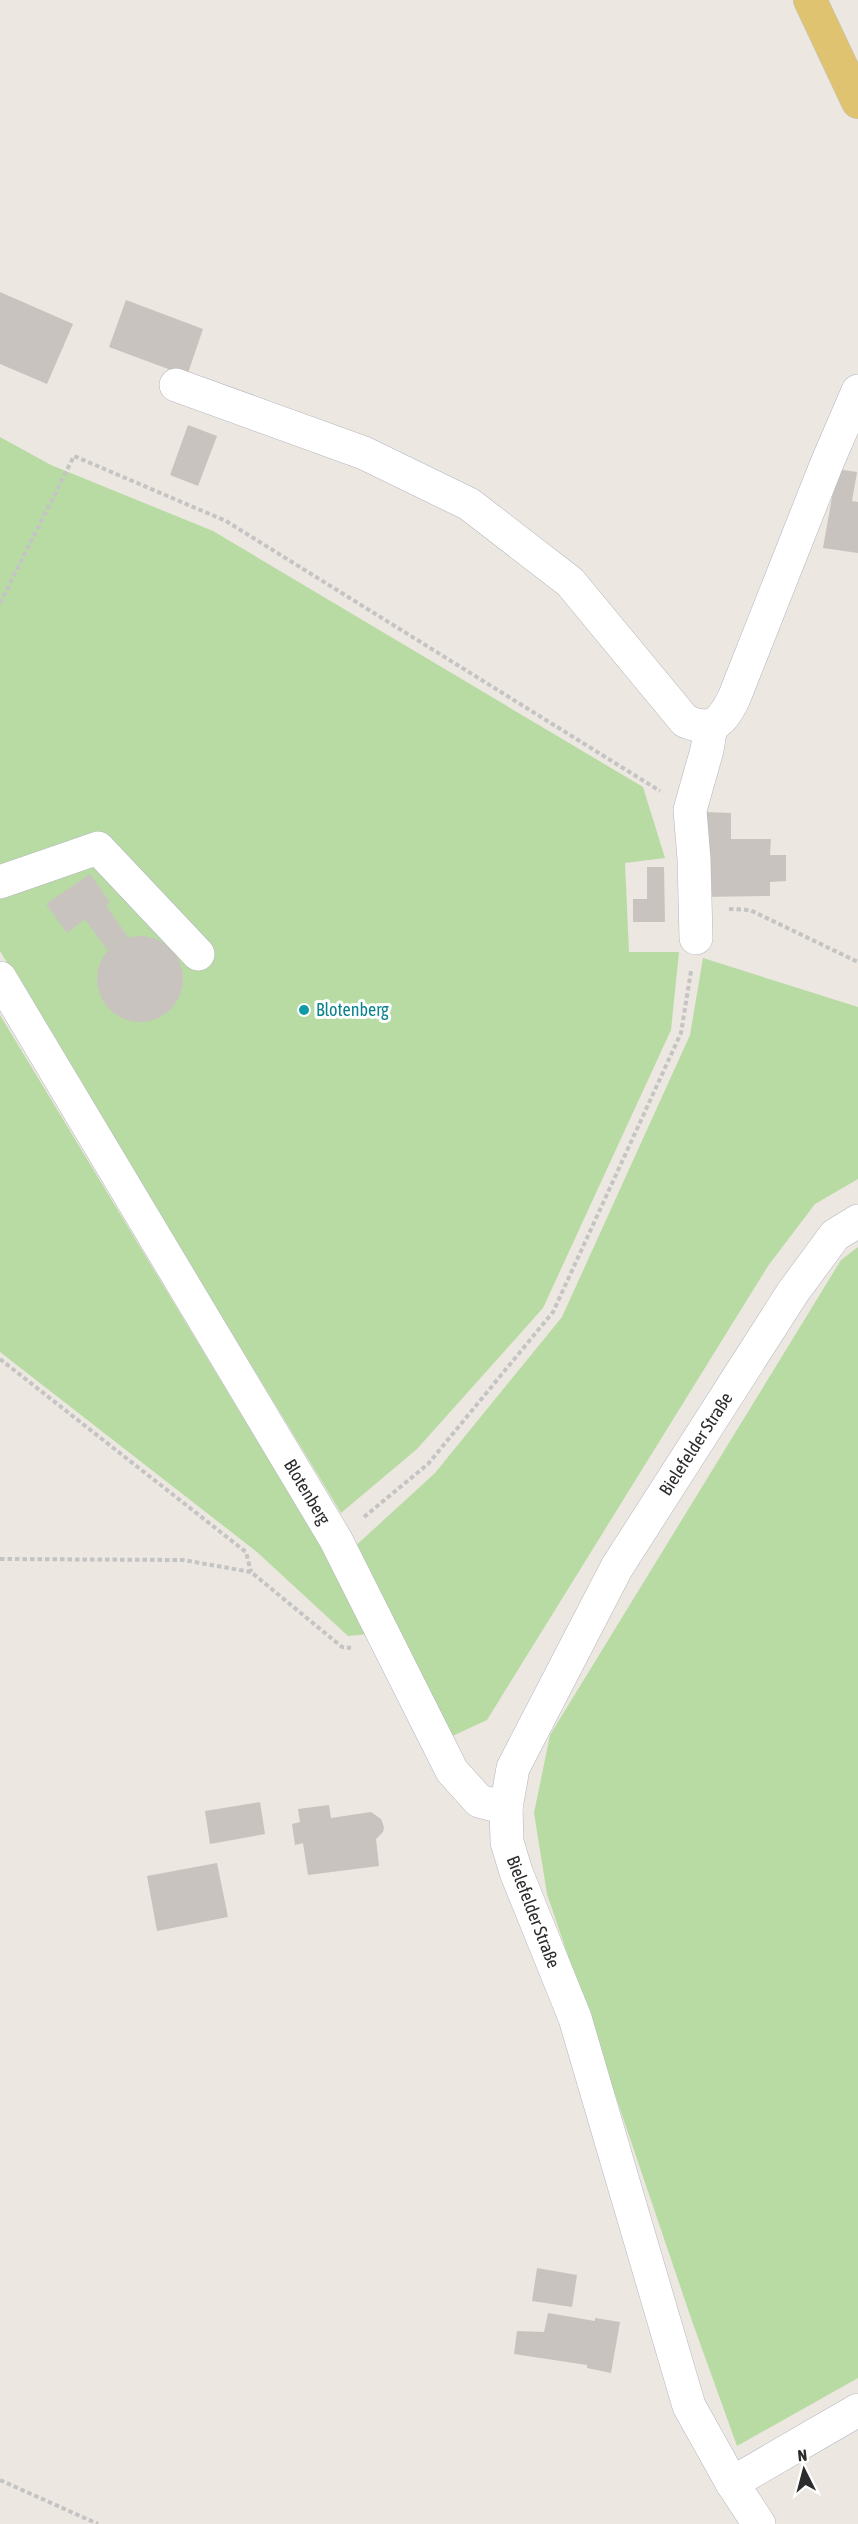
<svg xmlns="http://www.w3.org/2000/svg" width="858" height="2524" viewBox="0 0 858 2524" font-family="'Asap Condensed',sans-serif">
	<style>
		.green { fill: #b8dba4 }
		.building { fill: #c8c3bf }
		.lines { fill: none; stroke-linecap: round; stroke-linejoin: round }
		.minor-casing { stroke: #b4b6be; stroke-width: 34 }
		.major-casing { stroke: #c4c4c4; stroke-width: 34 }
		.path { stroke: #c4c4c4; stroke-width: 4; stroke-dasharray: 4.5 3; stroke-linecap: butt }
		.minor { stroke: #fff; stroke-width: 33 }
		.major { stroke: #e0c371; stroke-width: 33 }
		.culture-dot { fill: #0f9aa8; stroke: #fff; stroke-width: 2 }
		.labels { text-anchor: middle; stroke-width: 6; stroke-linejoin: round; paint-order: stroke }
		.culture-label { font-size: 18px; fill: #0d838f; stroke: #fff; text-anchor: start }
		.street-label { font-size: 18px; fill: #2c2c2c; stroke: #fff }
	</style>
	<rect width="100%" height="100%" fill="#ece7e0"/>
	<g class="green">
		<polygon points="0,437 51,465 213,531 643,787 665,858 625,863 629,952 679,952 671,1030 543,1308 417,1449 341,1513 0,951"/>
		<polygon points="703,958 858,1007 858,1179 815,1204 768,1266 487,1720 446,1739 351,1550 435,1473 562,1317 690,1035"/>
		<polygon points="0,1015 314,1535 368,1634 348,1636 257,1552 0,1352"/>
		<polygon points="858,1247 858,2378 737,2446 692,2321 547,1894 534,1813 550,1735 841,1260"/>
	</g>
	<g class="building">
		<polygon points="0,292 73,324 47,384 0,364"/>
		<polygon points="126,300 203,329 187,376 109,347"/>
		<polygon points="188,425 217,436 198,486 170,475"/>
		<polygon points="837,469 857,472 852,501 858,502 858,553 823,548"/>
		<polygon points="704,812 731,813 731,839 771,839 770,855 786,855 786,881 770,882 770,896 703,897"/>
		<polygon points="647,867 664,867 665,922 633,922 633,899 647,899"/>
		<polygon points="90,874 110,902 106,905 128,937 117,942 107,950 85,919 67,933 46,904"/>
		<circle cx="140" cy="979" r="43"/>
		<polygon points="260,1802 265,1834 210,1844 205,1811"/>
		<polygon points="329,1805 331,1818 371,1812 381,1819 384,1827 383,1832 376,1839 379,1866 308,1875 303,1843 295,1845 292,1824 300,1822 298,1809"/>
		<polygon points="217,1863 228,1917 157,1931 147,1876"/>
		<polygon points="537,2268 577,2275 572,2307 532,2301"/>
		<polygon points="548,2313 595,2321 595,2318 620,2322 611,2373 587,2368 587,2365 514,2354 517,2331 544,2332"/>
	</g>
	<g class="lines">
		<defs>
			<g id="minor">
				<path d="M176 385 364 453 469 504 570 582 685 721C713 733 722 722 734 698L827 463 858 391"/>
				<polyline points="0,882 98,848 198,954"/>
				<polyline points="696,938 694,859 690,810 707,750 711,726"/>
				<polyline points="0,978 336,1540 452,1771 479,1801 506,1808"/>
				<polyline points="732,2483 858,2410"/>
				<polyline points="759,2524 732,2483 689,2406 575,2018 516,1872 507,1842 506,1808 513,1768 617,1567 793,1292 835,1235 858,1221"/>
			</g>
			<polyline id="major" points="810,0 858,102"/>
		</defs>
		<use href="#minor" class="minor-casing"/>
		<use href="#major" class="major-casing"/>
		<g class="path">
			<polyline points="0,603 74,456 226,521 660,791"/>
			<polyline points="729,909 750,910 858,962"/>
			<polyline points="0,1359 246,1552 251,1572"/>
			<polyline points="364,1517 428,1464 553,1312 681,1033 691,971"/>
			<polyline points="0,1559 183,1560 251,1572 342,1647 351,1648"/>
			<polyline points="0,2480 98,2524"/>
		</g>
		<use href="#minor" class="minor"/>
		<use href="#major" class="major"/>
	</g>
	<circle class="culture-dot" cx="304" cy="1010" r="6"/>
	<g class="labels">
		<g class="culture-label">
			<text x="316" y="1016">Blotenberg</text>
		</g>
		<g class="street-label">
			<text transform="translate(696 1444) rotate(-57)" y="6">Bielefelder Straße</text>
			<text transform="translate(307 1492) rotate(59)" y="6">Blotenberg</text>
			<text transform="translate(533 1912) rotate(69)" y="6">Bielefelder Straße</text>
		</g>
	</g>
	<g transform="translate(804 2470) rotate(354)" stroke="#ffffff" stroke-width="4.5" paint-order="stroke">
	<path d="M0-4.5L10 22L0 15L-10 22Z" fill="#2c2c2c"/>
	<text y="-9" font-size="16" font-weight="bold" text-anchor="middle" fill="#2c2c2c">N</text>
	</g>
</svg>
